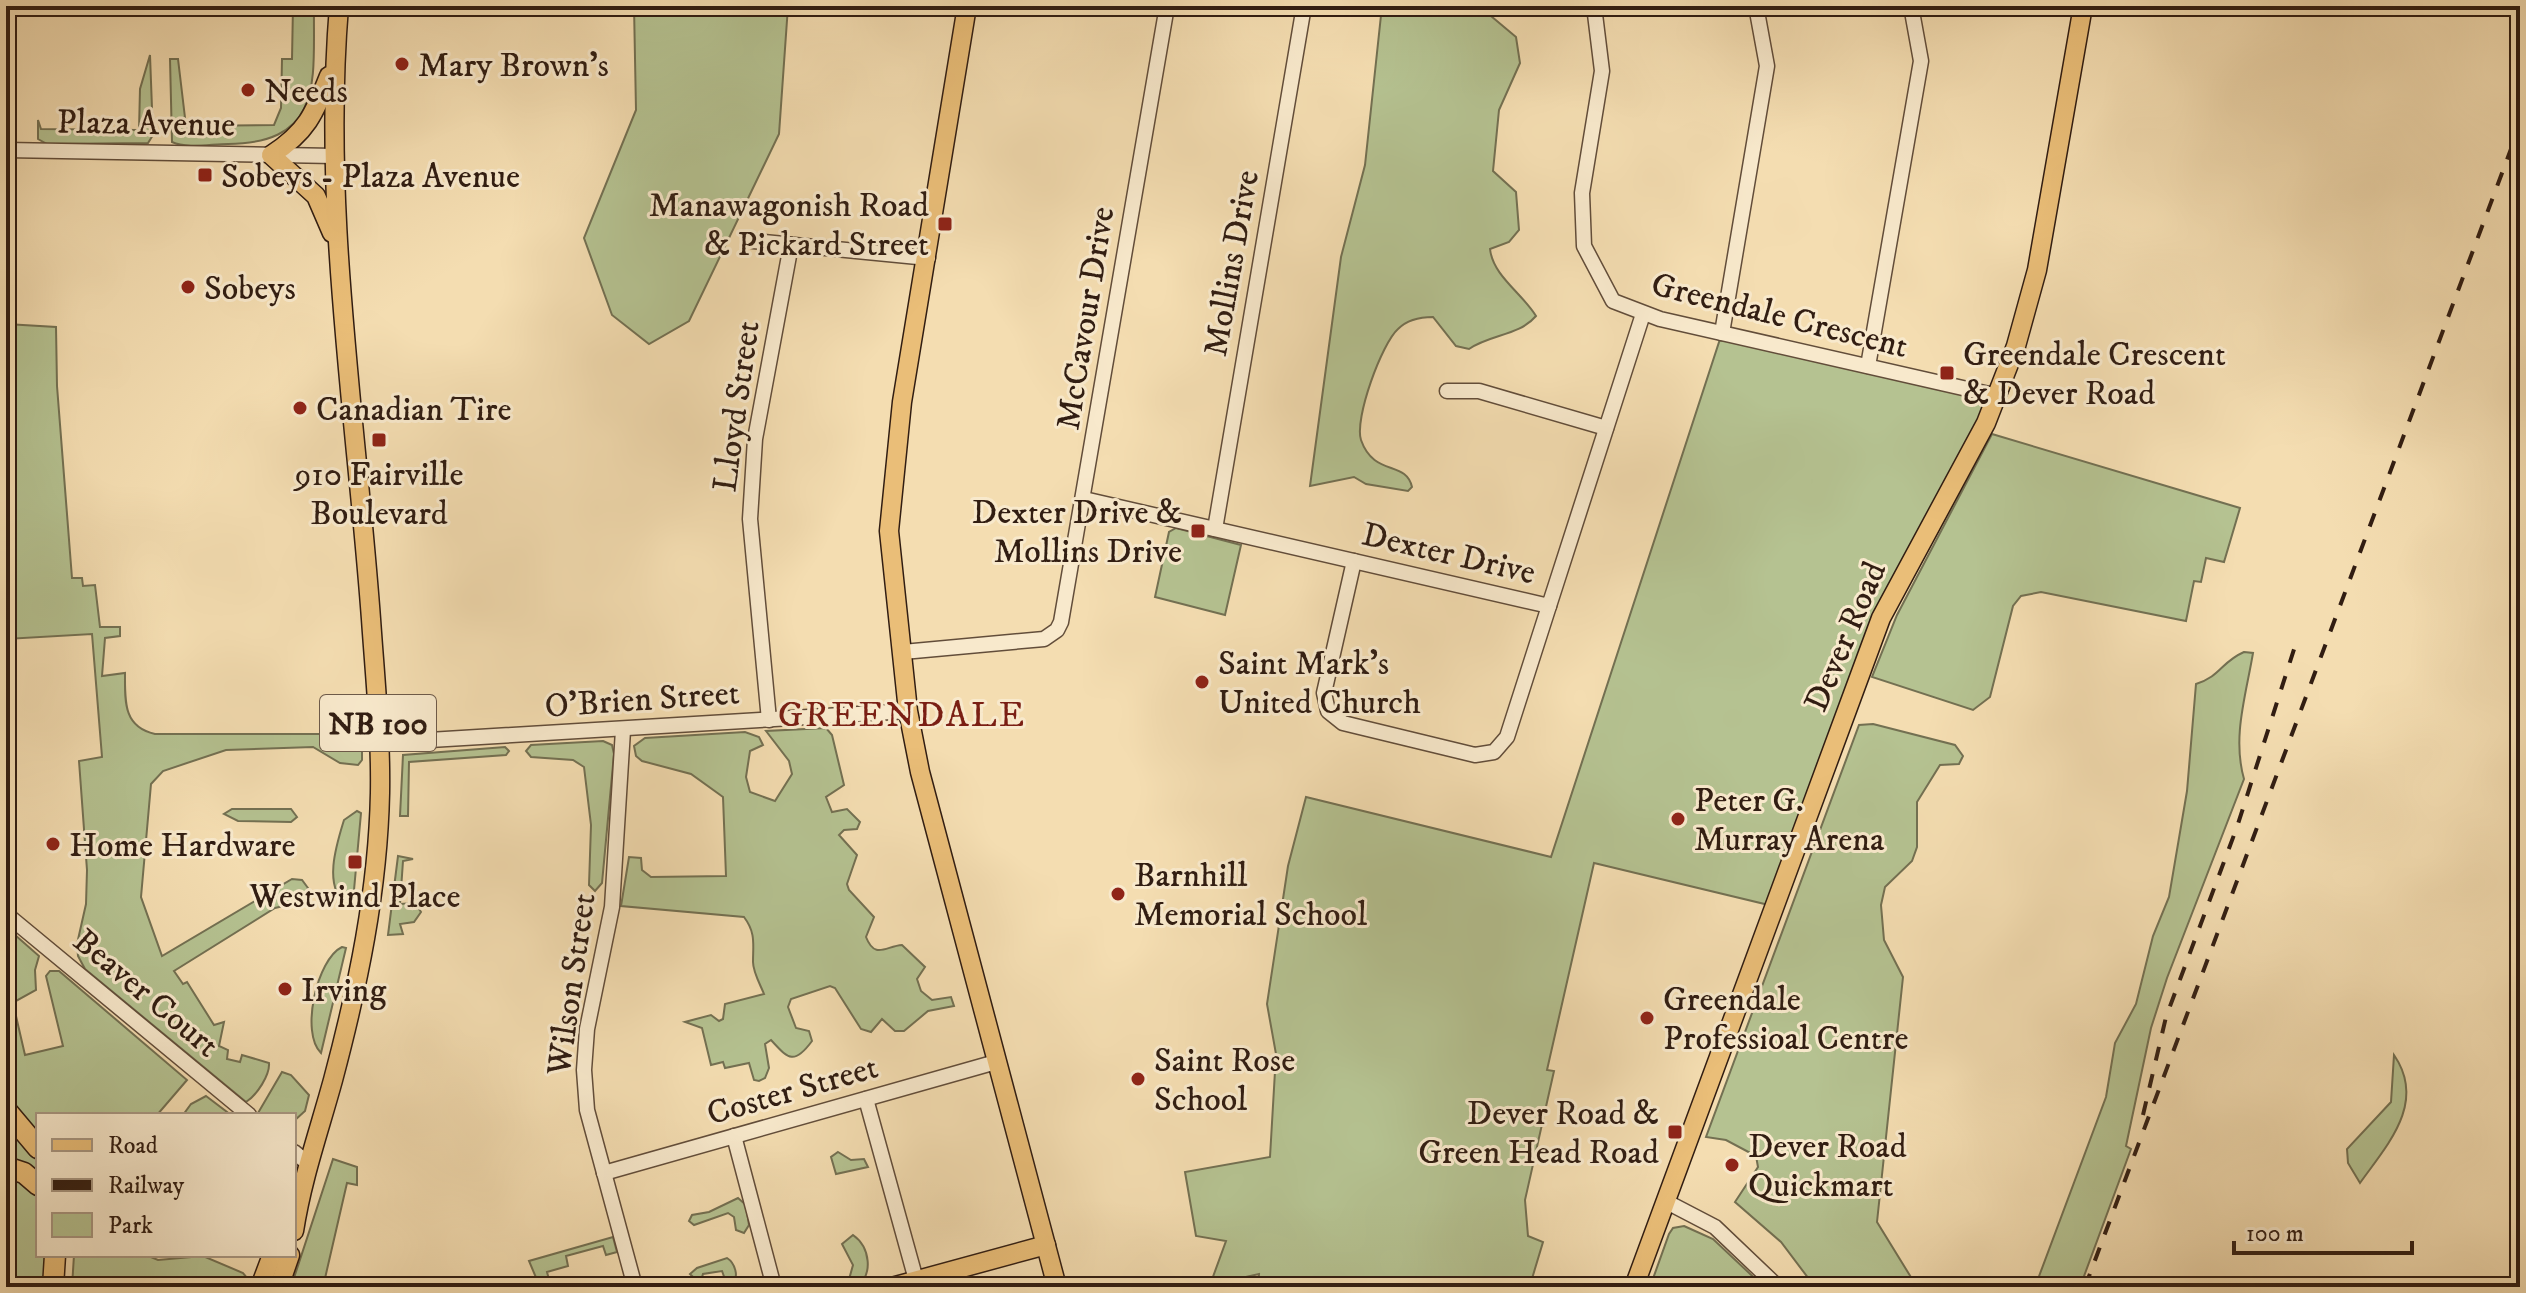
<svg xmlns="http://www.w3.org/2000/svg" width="2526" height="1293" viewBox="0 0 2526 1293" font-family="'IM FELL DW Pica',serif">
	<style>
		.green { fill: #b5c291; stroke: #737052; stroke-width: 2 }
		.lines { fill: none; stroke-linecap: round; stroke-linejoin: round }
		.minor-casing { stroke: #624d3a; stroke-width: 17 }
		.major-casing { stroke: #311d12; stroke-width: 21 }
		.highway-casing { stroke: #311d12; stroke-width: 23 }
		.minor { stroke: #f8e9cc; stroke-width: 14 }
		.major { stroke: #eabe78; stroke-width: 18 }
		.highway { stroke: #eabe78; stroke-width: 20 }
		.rail { stroke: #311d12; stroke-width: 4; stroke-dasharray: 14 14; stroke-linecap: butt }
		.poi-dot { fill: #8f2418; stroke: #f8e9cc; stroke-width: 3 }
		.labels { text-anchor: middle; stroke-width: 6; stroke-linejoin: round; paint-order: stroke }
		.shield { fill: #f8e9cc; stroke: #6d5a4a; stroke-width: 2 }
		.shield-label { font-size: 32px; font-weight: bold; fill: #311d12 }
		.poi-label { font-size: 34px; fill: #311d12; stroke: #f8e9cc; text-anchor: start }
		.street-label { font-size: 34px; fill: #311d12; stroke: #f8e9cc }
		.neighbourhood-label { font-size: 36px; letter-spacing: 2px; fill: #7a1f14; stroke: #f8e9cc }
	</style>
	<rect width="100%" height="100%" fill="#f4ddb1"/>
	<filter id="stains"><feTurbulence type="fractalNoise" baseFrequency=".0025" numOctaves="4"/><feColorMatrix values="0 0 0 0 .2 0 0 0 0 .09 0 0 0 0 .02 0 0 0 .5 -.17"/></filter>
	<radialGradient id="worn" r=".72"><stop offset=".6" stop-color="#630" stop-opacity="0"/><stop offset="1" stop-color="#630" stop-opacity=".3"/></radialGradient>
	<g class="green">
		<path d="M293 6H314C313 79 325 143 228 144 211 144 187 149 172 142L170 59H178L186 126 274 125 281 108 282 59H292Z"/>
		<polygon points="634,6 788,6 779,134 689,321 649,344 612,315 584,238 636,110"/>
		<path d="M1382 6H1479L1516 37 1520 63 1499 110 1493 171 1516 192 1519 230 1509 242 1490 249C1493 276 1522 293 1536 316 1519 336 1491 334 1469 349L1456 346 1433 317C1420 317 1408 319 1398 329 1382 343 1354 419 1361 440 1374 477 1406 460 1412 487L1408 491 1366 484 1354 477 1310 486 1341 257 1365 165Z"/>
		<polygon points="150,55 153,135 148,143 47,144 38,139 38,120 41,129 139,130 140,89"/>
		<path d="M6 324 56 327 57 386 72 578H82L83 586 95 585 100 627H120V636L105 638 102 676 125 673C125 701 123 727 155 734H352L362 744V760L358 765 340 763 313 747 226 750 163 771 151 784 141 897 162 956 292 879 302 880 308 888 301 902 275 908 174 971 183 984 187 982 214 1025 224 1022 219 1046 228 1050 227 1059 240 1062 242 1055 269 1063C270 1075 257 1095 246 1102L85 969 78 956 77 944 86 904 87 870 79 761 102 757 92 634 6 639Z"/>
		<polygon points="1722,333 1998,396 1916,551 1773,906 1594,863 1547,1070 1554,1071 1525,1200 1528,1236 1543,1242 1531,1282 1523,1279 1519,1287 1258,1287 1259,1274 1210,1285 1226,1241 1196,1236 1185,1172 1270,1157 1276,1054 1267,1004 1288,866 1306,797 1551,857"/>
		<polygon points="1992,434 2240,508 2224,562 2206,558 2201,582 2194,581 2186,621 2041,592 2021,596 2013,606 1990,697 1973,710 1872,677 1897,615"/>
		<polygon points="1176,528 1241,545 1225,615 1155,597 1169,532"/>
		<path d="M2244 652 2253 653C2246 695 2232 737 2244 779L2167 978 2151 1028 2126 1146 2131 1149 2080 1287H2035L2106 1097 2115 1043 2136 1004 2153 936 2169 897 2187 791 2196 684C2221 676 2221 662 2244 652Z"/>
		<polygon points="1873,724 1955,745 1963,756 1959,764 1940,765 1917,802 1917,847 1912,861 1885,887 1881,905 1884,940 1903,977 1877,1222 1917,1287 1815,1287 1781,1242 1735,1202 1758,1167 1756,1156 1726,1140 1706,1137 1859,725"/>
		<path d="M826 728 832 735 844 785 826 797 832 812 847 809 860 822 857 829 844 830 839 835 857 855 847 884 849 890 874 917 866 937C875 960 886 946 902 945L925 967 917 979 921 991 932 1000 951 997 954 1006 928 1011 904 1031H895L882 1019 871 1032 861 1029 835 988 830 986 791 999 788 1007 796 1028 809 1031 812 1041C793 1067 787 1057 771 1040L765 1044 769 1068 765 1078 759 1081 754 1080 749 1063 725 1068 723 1062 711 1065 702 1028 685 1022 711 1015 719 1021 723 1019 725 1004 764 994C760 984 753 972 753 962 753 944 756 933 744 917L621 906 629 857 641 858 642 870 651 877 726 876 723 797 691 774 642 761 636 756 634 746 645 738 745 732 759 737 763 745 750 751 746 777 750 792 775 801 792 774 789 761 766 731Z"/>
		<polygon points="603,741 612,745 614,754 602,883 595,891 589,885 591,825 584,767 573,760 531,757 526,751 531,745"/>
		<polygon points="505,747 509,751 506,755 409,762 408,816 400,816 403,755"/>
		<polygon points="232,809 291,809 297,817 291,822 238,821 224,814"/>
		<path d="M357 811 361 813 353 901 345 903C323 885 337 843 344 820Z"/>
		<polygon points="398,856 413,859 403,861 400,904 415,903 421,912 414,922 400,924 403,934 388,935"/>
		<polygon points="6,927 39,956 35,970 36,990 14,1002 7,1012 8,1018 16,1016 25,1055 63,1046 46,976 50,971 59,971 187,1080 157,1115 38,1115 38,1139 6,1102"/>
		<path d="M342 947 346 948 321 1053C300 1033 317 959 342 947Z"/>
		<path d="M2394 1055C2427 1103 2387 1145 2360 1183L2348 1163 2347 1149 2391 1102Z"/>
		<polygon points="282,1072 291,1075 309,1095 305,1111 294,1121 294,1115 258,1113"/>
		<polygon points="206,1096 231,1115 183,1115 191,1104"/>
		<polygon points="6,1121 38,1157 38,1176 6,1161"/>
		<polygon points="838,1152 851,1160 864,1159 868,1167 836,1174 831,1157"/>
		<polygon points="333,1159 357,1167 357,1185 347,1183 323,1287 291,1287"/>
		<polygon points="6,1172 38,1192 38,1255 49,1255 47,1287 6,1287"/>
		<polygon points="738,1198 746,1205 749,1225 744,1233 736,1230 734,1217 728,1213 694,1225 689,1221 692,1215 709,1212"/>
		<polygon points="1684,1226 1713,1239 1764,1287 1650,1287 1669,1234 1673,1228"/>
		<path d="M853 1235C870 1247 874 1275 856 1287L848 1283 853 1265 842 1244Z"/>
		<polygon points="613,1237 617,1252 606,1255 603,1246 566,1256 568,1266 547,1272 551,1287 540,1287 529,1261"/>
		<polygon points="74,1255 146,1255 158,1260 203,1256 243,1273 248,1279 247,1287 72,1287"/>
		<path d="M727 1258C735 1263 739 1276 733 1284L726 1282 722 1271 703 1274 700 1284 690 1274 697 1268Z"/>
	</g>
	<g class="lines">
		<defs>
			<g id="minor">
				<polyline points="1594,6 1602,71 1582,193 1584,246 1613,301 1660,319 1998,396"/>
				<polyline points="6,150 334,156"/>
				<polyline points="753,241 928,258"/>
				<polyline points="1722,333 1767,66 1756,6"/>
				<polyline points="1868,366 1921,61 1911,6"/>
				<polyline points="1447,391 1479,391 1606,428"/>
				<polyline points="1084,499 1549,606 1643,314"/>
				<polyline points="1215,529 1304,6"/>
				<polyline points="1354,561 1324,693 1328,711 1343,723 1475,755 1494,752 1507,737 1549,606"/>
				<polyline points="903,652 1044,639 1057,630 1061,622 1167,6"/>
				<polyline points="769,720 750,519 755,439 791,245"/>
				<polyline points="623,730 612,907 587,1029 584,1070 587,1110 635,1287"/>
				<polyline points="380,743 908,711"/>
				<polyline points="6,914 249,1115"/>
				<polyline points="866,1099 918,1287"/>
				<polyline points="734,1136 774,1287"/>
				<polyline points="294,1152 309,1164"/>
				<polyline points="604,1173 996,1062"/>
				<polyline points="1665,1201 1715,1227 1778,1287"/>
			</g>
			<g id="major">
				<polyline points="967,6 902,402 889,531 908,711 920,772 1057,1287"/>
				<path d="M329 76C314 114 307 132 271 155L316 196 332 233"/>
				<path d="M294 1231C302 1179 319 1131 333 1080 358 986 378 891 380 793 381 735 375 677 371 619 356 415 322 211 339 6"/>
				<polyline points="260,1287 272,1255"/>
				<polyline points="279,1287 290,1255"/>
				<polyline points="892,1287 1046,1245"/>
				<polyline points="1634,1287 1881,618 1986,423 2016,346 2037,270 2083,6"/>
			</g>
			<g id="highway">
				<polyline points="6,1110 38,1148"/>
				<polyline points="6,1167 24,1173 38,1185"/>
				<polyline points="53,1287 55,1255"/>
			</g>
		</defs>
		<use href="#minor" class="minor-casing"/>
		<use href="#major" class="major-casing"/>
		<use href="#highway" class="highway-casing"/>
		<use href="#minor" class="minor"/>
		<use href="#major" class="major"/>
		<use href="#highway" class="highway"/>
		<g class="rail">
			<polyline points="2143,1115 2166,1017 2237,827 2297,640"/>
			<polyline points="2085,1287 2520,125"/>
		</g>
	</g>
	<g class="poi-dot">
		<circle cx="402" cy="64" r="8"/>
		<circle cx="248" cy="90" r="8"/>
		<rect x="197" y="167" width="16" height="16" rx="4"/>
		<rect x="937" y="216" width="16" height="16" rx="4"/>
		<circle cx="188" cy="287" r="8"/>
		<rect x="1939" y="365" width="16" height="16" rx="4"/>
		<circle cx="300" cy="408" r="8"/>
		<rect x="371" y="432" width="16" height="16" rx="4"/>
		<rect x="1190" y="523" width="16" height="16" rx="4"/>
		<circle cx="1202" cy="682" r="8"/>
		<circle cx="1678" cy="819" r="8"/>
		<circle cx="53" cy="844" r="8"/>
		<rect x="347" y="854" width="16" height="16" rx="4"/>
		<circle cx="1118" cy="894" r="8"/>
		<circle cx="285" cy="989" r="8"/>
		<circle cx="1647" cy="1018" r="8"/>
		<circle cx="1138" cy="1079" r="8"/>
		<rect x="1667" y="1124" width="16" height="16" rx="4"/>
		<circle cx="1732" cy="1165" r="8"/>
	</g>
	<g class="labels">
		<rect class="shield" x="320" y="695" width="116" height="56" rx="6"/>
		<g class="shield-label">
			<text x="378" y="734">NB 100</text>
		</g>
		<g class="poi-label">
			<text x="418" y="76">Mary Brown's</text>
			<text x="264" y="102">Needs</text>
			<text x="221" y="187">Sobeys - Plaza Avenue</text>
			<text x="929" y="216" text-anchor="end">Manawagonish Road<tspan x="929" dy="39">&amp; Pickard Street</tspan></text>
			<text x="204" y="299">Sobeys</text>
			<text x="1963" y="365">Greendale Crescent<tspan x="1963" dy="39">&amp; Dever Road</tspan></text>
			<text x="316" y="420">Canadian Tire</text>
			<text x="379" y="485" text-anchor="middle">910 Fairville<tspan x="379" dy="39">Boulevard</tspan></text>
			<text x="1182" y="523" text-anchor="end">Dexter Drive &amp;<tspan x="1182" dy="39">Mollins Drive</tspan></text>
			<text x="1218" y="674">Saint Mark's<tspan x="1218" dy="39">United Church</tspan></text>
			<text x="1694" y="811">Peter G.<tspan x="1694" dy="39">Murray Arena</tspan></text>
			<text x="69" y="856">Home Hardware</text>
			<text x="1134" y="886">Barnhill<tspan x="1134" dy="39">Memorial School</tspan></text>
			<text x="355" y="907" text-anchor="middle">Westwind Place</text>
			<text x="301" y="1001">Irving</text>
			<text x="1663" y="1010">Greendale<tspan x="1663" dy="39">Professioal Centre</tspan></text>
			<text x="1154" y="1071">Saint Rose<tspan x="1154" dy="39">School</tspan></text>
			<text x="1659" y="1124" text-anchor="end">Dever Road &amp;<tspan x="1659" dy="39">Green Head Road</tspan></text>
			<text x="1748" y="1157">Dever Road<tspan x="1748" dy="39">Quickmart</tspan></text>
		</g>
		<g class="street-label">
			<text transform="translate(146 122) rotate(1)" y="12">Plaza Avenue</text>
			<text transform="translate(1230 263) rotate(-80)" y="12">Mollins Drive</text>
			<text transform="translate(1780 314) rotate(14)" y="12">Greendale Crescent</text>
			<text transform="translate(1084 318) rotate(-81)" y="12">McCavour Drive</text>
			<text transform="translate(735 406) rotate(-82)" y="12">Lloyd Street</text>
			<text transform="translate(1449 552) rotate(13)" y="12">Dexter Drive</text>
			<text transform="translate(1844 636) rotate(-67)" y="12">Dever Road</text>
			<text transform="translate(642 698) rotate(-4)" y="12">O'Brien Street</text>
			<text transform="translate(570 984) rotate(-82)" y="12">Wilson Street</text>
			<text transform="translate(147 992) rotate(40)" y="12">Beaver Court</text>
			<text transform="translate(792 1089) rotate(-16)" y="12">Coster Street</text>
		</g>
		<g class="neighbourhood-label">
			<text x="902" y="726">GREENDALE</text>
		</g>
	</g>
	<rect width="2526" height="1293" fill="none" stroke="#f4ddb1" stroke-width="32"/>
	<rect x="8" y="8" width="2510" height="1277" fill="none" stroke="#311d12" stroke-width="4"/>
	<rect x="16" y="16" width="2494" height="1261" fill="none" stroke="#311d12" stroke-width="2"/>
	<rect x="36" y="1113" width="260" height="144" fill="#f8e9cc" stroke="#a89782" stroke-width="2"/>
	<rect x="52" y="1139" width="40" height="12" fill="#eabe78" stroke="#a89782" stroke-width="2"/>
	<text x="108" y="1153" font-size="24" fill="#311d12">Road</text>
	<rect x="52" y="1179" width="40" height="12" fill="#311d12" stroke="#a89782" stroke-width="2"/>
	<text x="108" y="1193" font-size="24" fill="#311d12">Railway</text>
	<rect x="52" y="1213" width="40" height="24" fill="#b5c291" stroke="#a89782" stroke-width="2"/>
	<text x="108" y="1233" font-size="24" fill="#311d12">Park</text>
	<path d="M2234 1241v12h178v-12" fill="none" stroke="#311d12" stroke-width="4"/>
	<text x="2246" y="1241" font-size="24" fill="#311d12" stroke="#f8e9cc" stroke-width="6" paint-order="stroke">100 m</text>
	<rect width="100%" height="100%" filter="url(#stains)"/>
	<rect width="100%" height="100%" fill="url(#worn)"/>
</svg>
